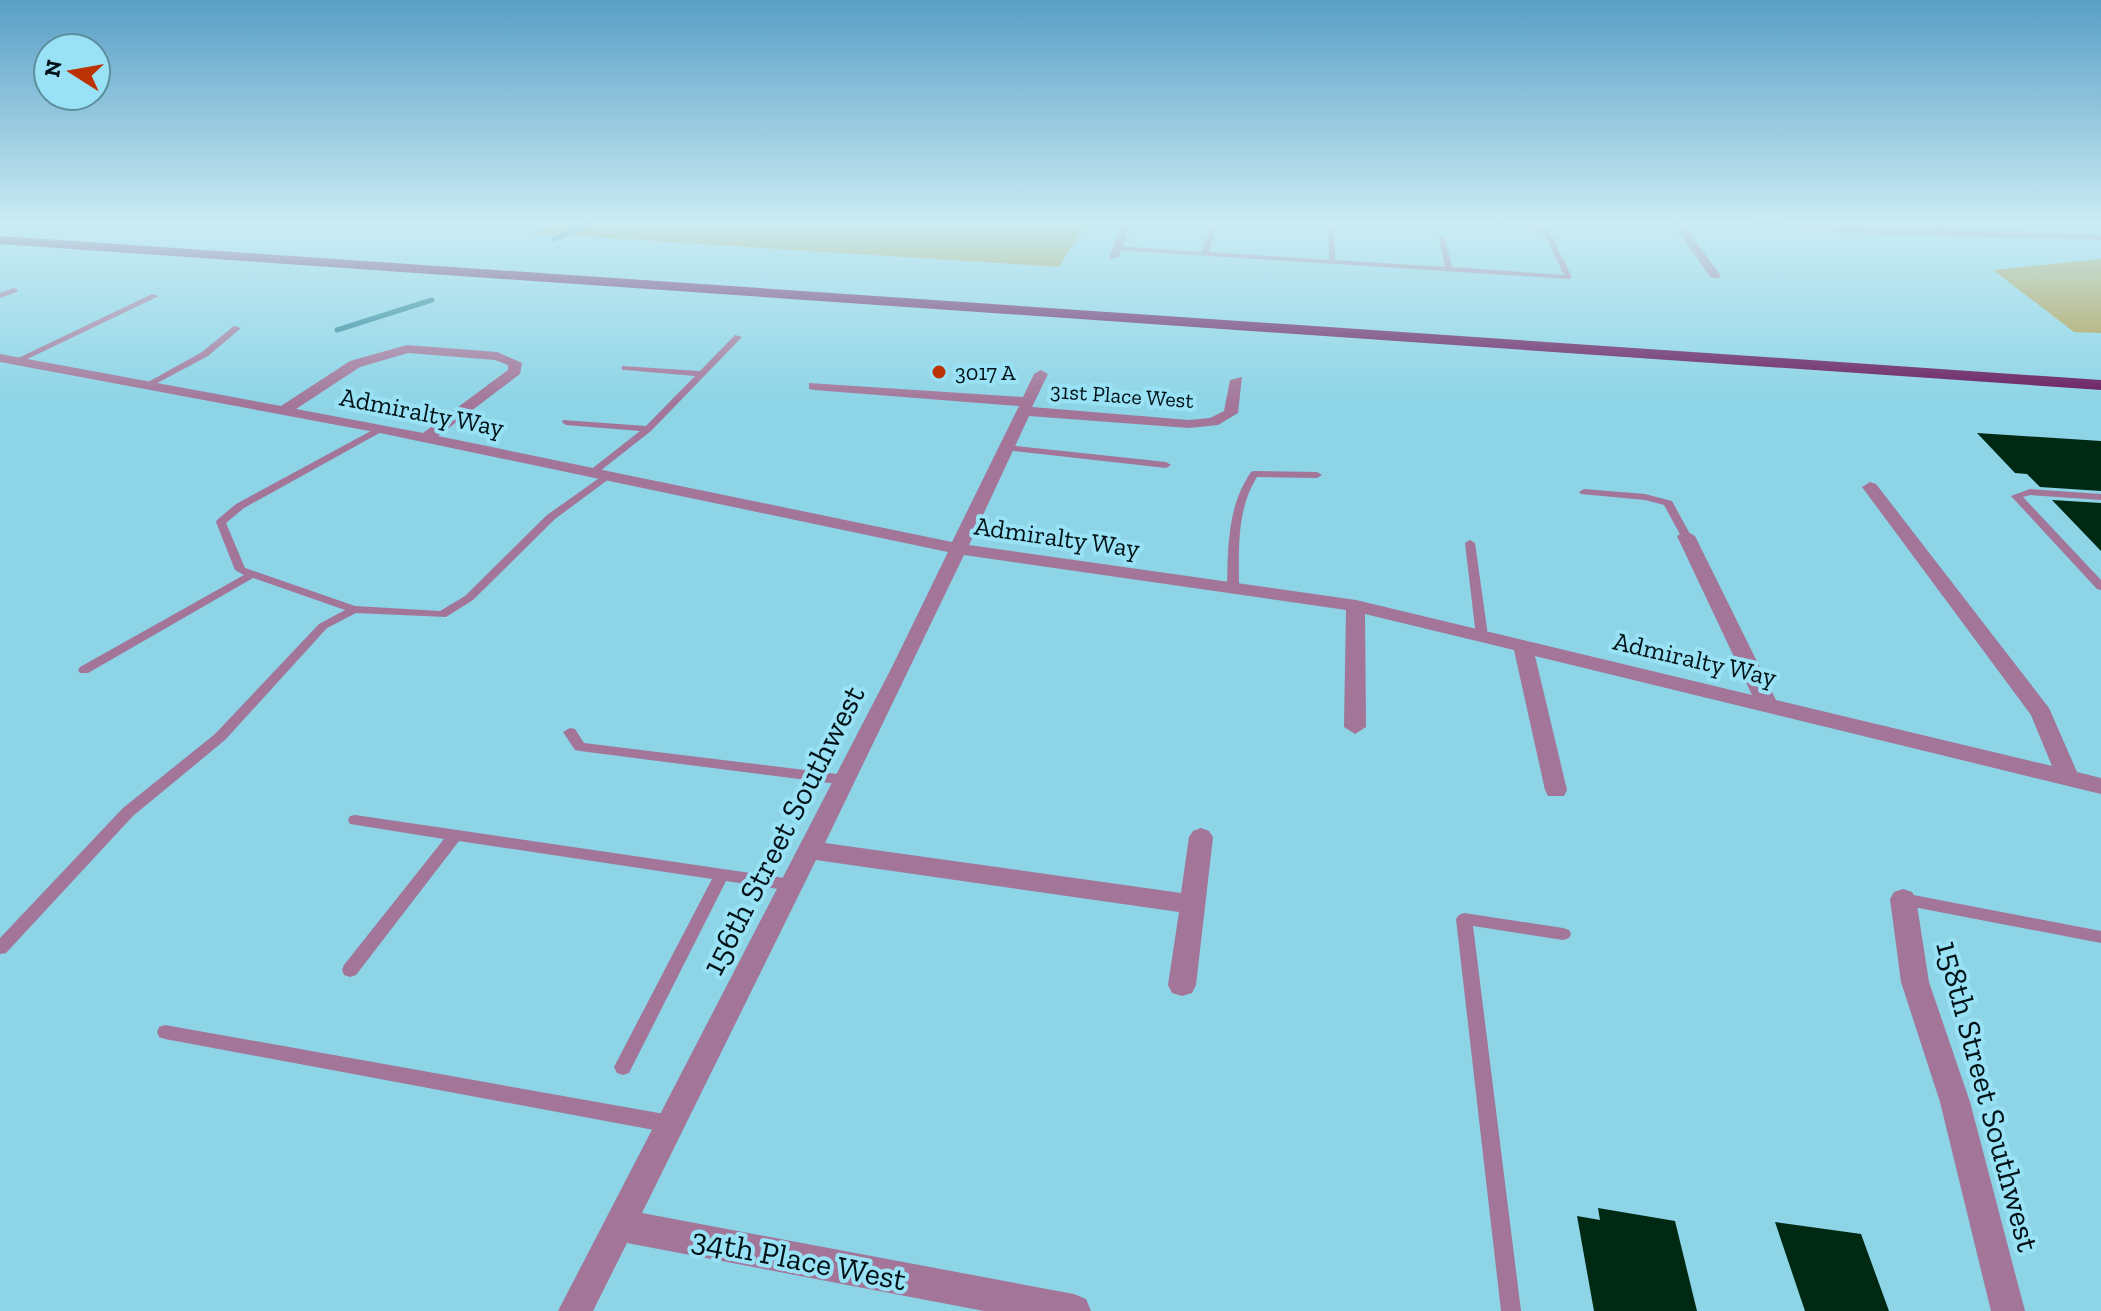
<svg xmlns="http://www.w3.org/2000/svg" width="2101" height="1311" viewBox="0 0 2101 1311" font-family="'Zilla Slab',serif">
	<style>
		.forest { fill: #ad9841 }
		.lines { fill: none; stroke-linecap: round; stroke-linejoin: round }
		.stream { stroke: #248093; stroke-width: 5 }
		.building { fill: #002914 }
		.service { fill: #a37598; fill-rule: evenodd }
		.minor { fill: #a37598; fill-rule: evenodd }
		.tertiary { fill: #a37598; fill-rule: evenodd }
		.motorway { fill: #66175a; fill-rule: evenodd }
		.poi-dot { fill: #bb3205; stroke: #99e1f4; stroke-width: 3 }
		.labels { text-anchor: middle; stroke-width: 8; stroke-linejoin: round; paint-order: stroke }
		.far-poi-label { font-size: 22px; fill: #001217; stroke: #99e1f4; text-anchor: start }
		.far-street-label { font-size: 22px; fill: #001217; stroke: #99e1f4 }
		.street-label { font-size: 26px; fill: #001217; stroke: #99e1f4 }
		.near-street-label { font-size: 32px; fill: #001217; stroke: #99e1f4 }
	</style>
	<rect width="100%" height="100%" fill="#8cd4e6"/>
	<g class="forest">
		<polygon points="559,222 1088,222 1059,267 531,233"/>
		<polygon points="2101,259 2101,333 2074,332 1993,270"/>
	</g>
	<g class="lines">
		<g class="stream">
			<polyline points="554,239 593,222"/>
			<polyline points="337,330 432,300"/>
		</g>
	</g>
	<g class="building">
		<polygon points="1977,433 2101,441 2101,491 2040,487 2027,474 2015,473"/>
		<polygon points="2052,500 2101,503 2101,551"/>
		<polygon points="1598,1208 1675,1221 1697,1311 1594,1311 1577,1216 1600,1220"/>
		<polygon points="1775,1222 1861,1234 1889,1311 1805,1311"/>
	</g>
	<g class="lines">
		<g class="service">
			<polygon points="1212,222 1218,222 1209,252 1329,260 1328,224 1331,222 1334,224 1335,260 1445,267 1439,238 1442,236 1445,238 1452,267 1564,275 1543,231 1481,222 1497,222 1545,227 1548,229 1572,277 1569,279 1116,250 1113,248 1116,246 1202,252"/>
			<polygon points="1932,222 1938,222 1953,234 1948,235"/>
			<polygon points="14,288 18,290 17,292 0,298 0,293"/>
			<polygon points="152,294 159,296 19,363 12,361"/>
			<polygon points="234,326 241,328 208,356 148,388 141,386 202,352"/>
			<polygon points="735,335 742,337 651,431 595,475 589,475 589,471 640,431 566,425 562,422 563,420 646,426 695,376 625,370 622,370 622,366 700,371"/>
			<polygon points="380,426 384,429 383,431 244,508 226,523 245,568 355,606 440,611 465,596 547,515 605,474 608,473 613,476 555,519 473,600 446,617 356,613 327,628 225,740 133,816 6,953 0,954 0,938 123,808 215,734 319,624 345,610 253,578 88,673 80,673 78,670 80,667 244,575 235,570 216,522 217,520 236,504"/>
			<polygon points="1007,445 1166,462 1171,465 1166,468 1004,450 1002,448"/>
			<path d="M1254 471 1317 472 1322 475 1317 478 1257 477C1236 510 1239 551 1239 589L1233 592 1227 589C1228 548 1227 507 1251 472Z"/>
			<polygon points="1584,489 1645,494 1672,501 1691,536 1690,538 1682,538 1664,505 1645,500 1581,494 1579,492"/>
			<polygon points="2030,489 2101,494 2101,500 2030,495 2023,497 2101,580 2101,590 2097,589 2011,496"/>
			<polygon points="1470,540 1475,543 1488,636 1482,640 1476,636 1465,543"/>
			<polygon points="570,728 575,729 584,743 845,775 850,777 852,780 850,783 845,785 580,751 575,750 563,732"/>
			<polygon points="355,815 791,879 796,881 799,885 796,889 791,891 726,881 629,1073 623,1075 617,1073 614,1067 712,879 459,841 356,975 350,977 344,975 342,970 344,965 444,839 350,824 348,820 350,816"/>
			<polygon points="1903,893 2101,931 2101,943 1903,905 1898,903 1895,899 1898,895"/>
			<polygon points="1464,913 1563,928 1569,930 1571,934 1569,938 1563,940 1473,926 1521,1311 1501,1311 1456,919 1459,915"/>
			<polygon points="165,1025 670,1115 676,1118 679,1124 676,1130 670,1133 165,1039 159,1037 157,1032 159,1027"/>
		</g>
		<g class="minor">
			<polygon points="1122,222 1132,222 1119,257 1109,259"/>
			<polygon points="1672,222 1682,222 1721,276 1719,278 1711,278"/>
			<path d="M407 345 497 352 522 363 520 374 438 436 952 542 1019 406 814 390 809 389V383L1023 397 1034 374 1041 370 1048 374 1032 407 1189 420 1210 418 1224 411 1230 380 1242 377 1238 413 1218 425 1189 428 1029 416 969 545 1356 600 1752 695 1677 536 1686 531 1695 536 1776 700 2052 766 2031 715 1862 487 1870 482 1876 484 2049 708 2077 772 2101 778V794L1535 656 1567 790 1564 796H1548L1545 790 1514 650 1365 614 1366 727 1355 734 1344 727 1346 610 964 555 825 843 1181 893 1189 837 1193 831 1201 828 1209 831 1213 837 1196 985 1192 993 1182 996 1172 993 1168 985 1179 912 816 860 642 1213 1074 1294 1086 1299 1091 1311H984L627 1243 593 1311H558L892 667 948 552 380 433 0 362V354L281 406 350 361ZM408 353 495 360 508 365V370L423 433 296 409 360 367Z"/>
			<polygon points="1903,889 1912,892 1916,899 1929,982 1970,1102 2025,1311 1991,1311 1940,1102 1901,982 1890,899 1894,892"/>
		</g>
		<polygon class="tertiary" points="1746,222 2101,234 2101,240 1868,234 1751,225"/>
		<polygon class="motorway" points="0,236 2101,380 2101,390 0,244"/>
	</g>
	<linearGradient id="sky" x2="0" y2="1"><stop stop-color="#599fc6"/><stop offset="0.55" stop-color="#cbecf4"/><stop offset="1" stop-color="#cbecf4" stop-opacity="0"/></linearGradient>
	<rect width="2101" height="405" fill="url(#sky)"/>
	<circle class="poi-dot" cx="939" cy="372" r="8"/>
	<g class="labels">
		<g class="far-poi-label">
			<text x="955" y="380">3017 A</text>
		</g>
		<g class="far-street-label">
			<text transform="translate(1122 395) rotate(4)" y="8">31st Place West</text>
		</g>
		<g class="street-label">
			<text transform="translate(422 412) rotate(11)" y="9">Admiralty Way</text>
			<text transform="translate(1057 537) rotate(8)" y="9">Admiralty Way</text>
			<text transform="translate(1695 659) rotate(13)" y="9">Admiralty Way</text>
		</g>
		<g class="near-street-label">
			<text transform="translate(783 830) rotate(-63)" y="11">156th Street Southwest</text>
			<text transform="translate(1988 1096) rotate(75)" y="11">158th Street Southwest</text>
			<text transform="translate(799 1259) rotate(11)" y="11">34th Place West</text>
		</g>
	</g>
	<g transform="translate(72 72) rotate(281)"><circle r="38" fill="#99e1f4" stroke="#5c8e9c" stroke-width="2"/>
	<path d="M0-6L14 30L0 20L-14 30Z" fill="#bb3205"/>
	<text y="-12" font-size="22" font-weight="bold" text-anchor="middle" fill="#001217">N</text>
	</g>
</svg>
